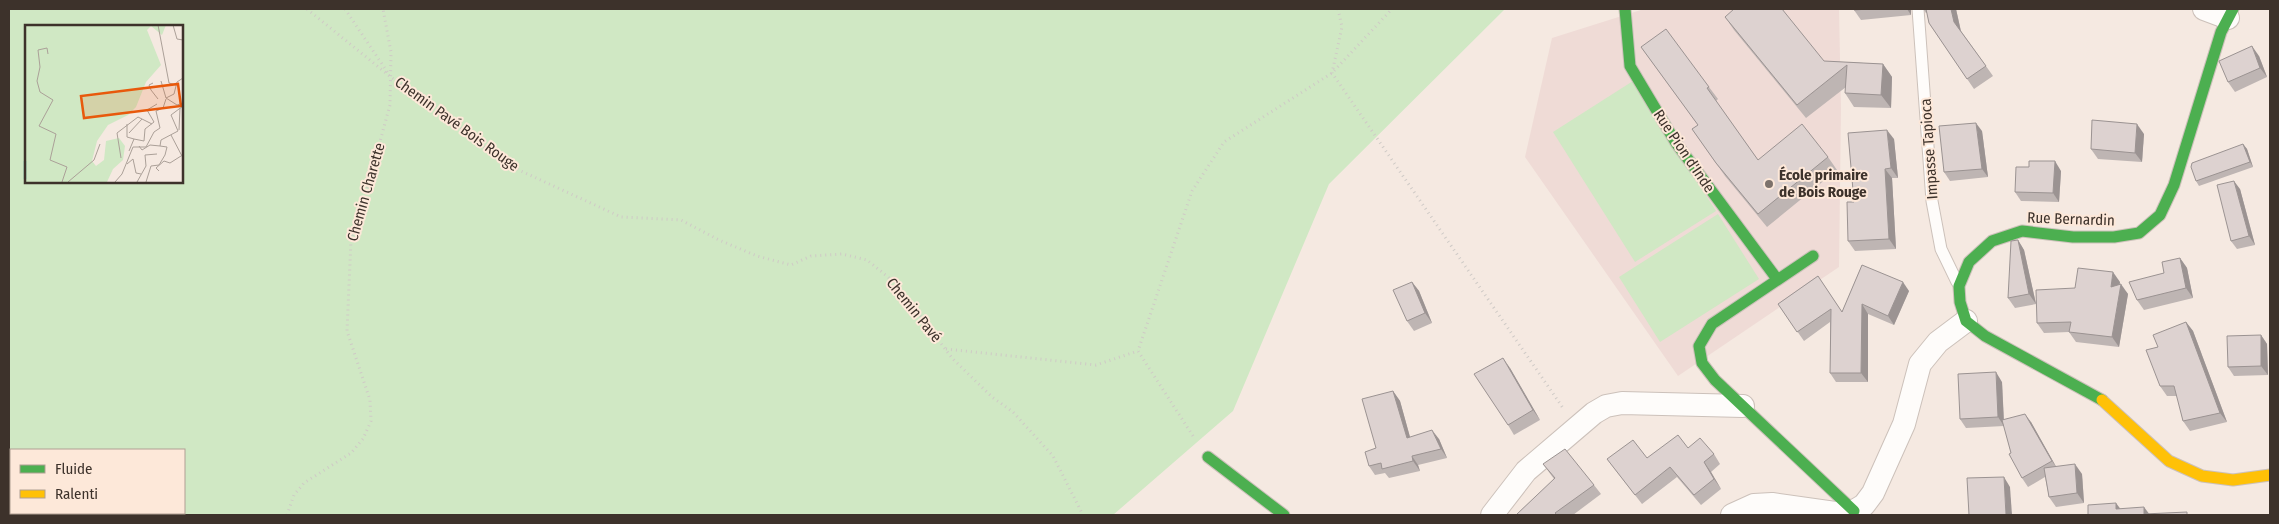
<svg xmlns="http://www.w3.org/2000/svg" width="2279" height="524" viewBox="0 0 2279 524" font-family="'Fira Sans Condensed',sans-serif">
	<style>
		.education { fill: #efdbd6 }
		.green { fill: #d0e8c4; fill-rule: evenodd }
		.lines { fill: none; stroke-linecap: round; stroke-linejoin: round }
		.lane-casing { stroke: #ccc1ba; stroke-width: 13 }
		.street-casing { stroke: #ccc1ba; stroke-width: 24 }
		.fast-casing { stroke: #ccc1ba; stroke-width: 13 }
		.slow-casing { stroke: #ccc1ba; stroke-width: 13 }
		.path { stroke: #cfcac6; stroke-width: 3; stroke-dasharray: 1 4; stroke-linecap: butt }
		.lane { stroke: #fefcfa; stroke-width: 11 }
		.street { stroke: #fefcfa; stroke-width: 22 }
		.fast { stroke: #4caf50; stroke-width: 11 }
		.slow { stroke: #ffc107; stroke-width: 11 }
		.wall { fill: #beb5b3 }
		.shaded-wall { fill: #9b9392 }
		.building { fill: #ddd2d0; stroke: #9b9392 }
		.poi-dot { fill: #7d726b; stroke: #fde8d9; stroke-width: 2 }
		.labels { text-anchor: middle; stroke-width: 4; stroke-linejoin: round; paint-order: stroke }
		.street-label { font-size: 15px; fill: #3d322b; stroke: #fde8d9 }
		.poi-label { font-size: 15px; font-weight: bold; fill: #3d322b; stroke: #fde8d9; text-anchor: start }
		.inset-river { fill: none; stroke: #7ecacb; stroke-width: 2.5 }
		.inset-road { fill: none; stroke: #aba098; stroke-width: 1 }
		.view { fill: #e8590c; fill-opacity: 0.15; stroke: #e8590c; stroke-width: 2.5 }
		.inset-edge { fill: none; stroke: #3d322b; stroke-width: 2.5 }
	</style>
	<rect width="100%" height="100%" fill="#f5e9e1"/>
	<polygon class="education" points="1644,9 1839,9 1841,108 1839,267 1678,376 1525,157 1552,38"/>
	<g class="green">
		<path d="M9 9H1505L1329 184 1233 411 1113 515H9ZM26 26H181V181H26ZM11 450H184V513H11Z"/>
		<polygon points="1633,81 1716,211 1635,262 1553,132"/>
		<polygon points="1718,214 1759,279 1660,342 1619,277"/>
	</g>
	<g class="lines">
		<defs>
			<polyline id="lane" points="1918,9 1932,201 1941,249 1957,282"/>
			<g id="street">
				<polyline points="2204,9 2228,18"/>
				<polyline points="1492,515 1526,471 1594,413 1606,406 1622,403 1743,406"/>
				<polyline points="1732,515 1754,505 1772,504 1842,514 1854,511 1864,505 1873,493 1904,424 1920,364 1938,342 1966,321"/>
			</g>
			<g id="fast">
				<polyline points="1625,9 1630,66 1676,143 1777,279"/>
				<polyline points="1813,256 1712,324 1699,346 1702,363 1715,380 1854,511"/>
				<polyline points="2102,400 1985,336 1966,321 1960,302 1959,286 1969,262 1992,241 2022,231 2073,237 2114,237 2139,233 2160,215 2174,185 2221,32 2233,9"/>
				<polyline points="1208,457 1284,515"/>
			</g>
			<polyline id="slow" points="2102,400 2169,461 2202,476 2233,480 2270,475"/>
		</defs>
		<use href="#lane" class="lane-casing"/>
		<use href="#street" class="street-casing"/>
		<use href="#fast" class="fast-casing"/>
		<use href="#slow" class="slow-casing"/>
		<g class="path">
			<polyline points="307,9 392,78 433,108 454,120 470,138 521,171 621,217 681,220 719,240 757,256 791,265 811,256 842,254 867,260 888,277 902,292 952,358 992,397 1013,412 1053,456 1083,515"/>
			<polyline points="345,9 388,73"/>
			<polyline points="1338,9 1342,27 1332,73 1563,408"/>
			<polyline points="946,349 1096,365 1138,351"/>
			<polyline points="1193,436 1138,351 1192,191 1224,142 1332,73 1392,9"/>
			<polyline points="287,515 294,495 304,483 351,453 363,439 371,421 370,400 347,331 351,240 362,207 390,105 391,52 383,9"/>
		</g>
		<use href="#lane" class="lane"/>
		<use href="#street" class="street"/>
		<use href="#fast" class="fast"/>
		<use href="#slow" class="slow"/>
	</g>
	<g class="wall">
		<polygon points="1854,9 1911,9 1911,15 1861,20 1854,10"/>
		<polygon points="1923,9 1956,9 1961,31 1993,76 1974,89 1929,23 1927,13 1926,13"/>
		<polygon points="1725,17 1824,61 1883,64 1892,77 1891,108 1854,107 1845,93 1846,87 1806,118 1734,30"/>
		<polygon points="1641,47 1709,87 1718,99 1716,101 1758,160 1828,157 1837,170 1767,227 1725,176 1692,129 1698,125"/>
		<polygon points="2259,56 2267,77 2235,92 2228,82"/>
		<polygon points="1982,131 1988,177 1950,181 1944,172"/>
		<polygon points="2144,134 2142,162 2098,159 2091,149"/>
		<polygon points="1894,139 1898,178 1892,178 1896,249 1855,251 1848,241 1854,202"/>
		<polygon points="2243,144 2247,149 2253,167 2199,186 2196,181"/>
		<polygon points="2029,167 2061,171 2059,202 2021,201 2015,192"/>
		<polygon points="2240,189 2255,245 2237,249 2231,241"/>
		<polygon points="2018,240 2024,250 2036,304 2015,308 2008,298"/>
		<polygon points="2180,258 2187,268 2193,298 2144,310 2137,300 2164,273"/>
		<polygon points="1862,265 1909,291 1894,325 1868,314 1868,382 1836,382 1830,373 1830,322 1804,341 1778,304 1818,276 1842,312"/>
		<polygon points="1412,282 1419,291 1432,323 1414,331 1407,321"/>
		<polygon points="2120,282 2119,285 2128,294 2119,347 2076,342 2069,332 2044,333 2037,323 2075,288"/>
		<polygon points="2186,322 2193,331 2227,422 2190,431 2183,421 2177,396 2167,396 2160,386 2158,347"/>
		<polygon points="2261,335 2267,344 2268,375 2234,376 2228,367"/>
		<polygon points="1510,368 1540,420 1514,435 1508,425"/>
		<polygon points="2002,382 2004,420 2031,422 2056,467 2082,474 2084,503 2056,507 2049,497 2045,477 2028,487 2022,478 2011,453 2004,426 1966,428 1960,419"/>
		<polygon points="1393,391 1400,401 1410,437 1439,439 1447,458 1418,465 1420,471 1389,478 1385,473 1375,475 1369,466 1376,448"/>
		<polygon points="1688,448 1714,454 1720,464 1711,472 1721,489 1701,505 1677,477 1642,504 1607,459 1647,458"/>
		<polygon points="1543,464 1594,485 1601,494 1573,515 1516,515 1554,479"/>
	</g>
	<g class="shaded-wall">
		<polygon points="1907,9 1911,9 1911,15"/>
		<polygon points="1951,9 1956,9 1961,32 1954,22"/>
		<polygon points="2252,46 2259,56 2267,77 2260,68"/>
		<polygon points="1883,64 1892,77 1891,108 1881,95"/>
		<polygon points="1976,123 1982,131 1988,177 1982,169"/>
		<polygon points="2137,124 2144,134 2142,162 2135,153"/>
		<polygon points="1887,130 1894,139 1898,178 1891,168"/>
		<polygon points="2243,144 2247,149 2253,167 2250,162"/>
		<polygon points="2055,161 2061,171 2059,202 2053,193"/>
		<polygon points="1885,169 1892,178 1896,249 1889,239"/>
		<polygon points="2234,181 2240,189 2255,245 2249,236"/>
		<polygon points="2018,240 2024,250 2036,304 2029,294"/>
		<polygon points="2180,258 2187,268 2193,298 2186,288"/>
		<polygon points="2113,272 2120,282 2118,297 2111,287"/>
		<polygon points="1412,282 1419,291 1432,323 1425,313"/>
		<polygon points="1903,282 1909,291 1894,325 1888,316"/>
		<polygon points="2121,284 2128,294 2119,347 2112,337"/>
		<polygon points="1862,304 1868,314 1868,382 1861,373"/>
		<polygon points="2186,322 2193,331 2227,422 2220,413"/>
		<polygon points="2261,335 2267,344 2268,375 2261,366"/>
		<polygon points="1503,358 1510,368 1540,420 1533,410"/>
		<polygon points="1996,372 2002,382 2004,426 1998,417"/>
		<polygon points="1393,391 1400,401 1413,448 1407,438"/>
		<polygon points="2025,414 2031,422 2058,470 2052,461"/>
		<polygon points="1432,430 1439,439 1447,458 1441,449"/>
		<polygon points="1412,456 1418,465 1420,471 1413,461"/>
		<polygon points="1704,462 1711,472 1721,489 1714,479"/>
		<polygon points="2075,464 2082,474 2084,503 2077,493"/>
		<polygon points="2004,477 2010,487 2012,515 2006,515"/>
		<polygon points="2116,503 2122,511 2116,509"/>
		<polygon points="2144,507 2150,515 2144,514"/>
	</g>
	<g class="building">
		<polygon points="1734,9 1782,9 1824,61 1883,64 1881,95 1845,93 1847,65 1797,105 1725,17"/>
		<polygon points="1854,9 1869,9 1854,10"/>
		<polygon points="1926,9 1951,9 1954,22 1986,66 1967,79 1929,23"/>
		<polygon points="1666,29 1709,87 1707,88 1758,160 1802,124 1828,157 1758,214 1716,163 1692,129 1698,125 1641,47"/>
		<polygon points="2252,46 2260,68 2228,82 2219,61"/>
		<polygon points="2092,120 2137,124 2135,153 2091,149"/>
		<polygon points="1976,123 1982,169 1944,172 1939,126"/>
		<polygon points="1887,130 1891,168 1885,169 1889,239 1848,241 1847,202 1854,202 1848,133"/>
		<polygon points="2243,144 2250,162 2196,181 2191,167 2192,163"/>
		<polygon points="2029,161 2055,161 2053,193 2015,192 2016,167 2029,167"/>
		<polygon points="2234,181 2249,236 2231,241 2217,185"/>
		<polygon points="2018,240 2029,294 2008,298 2011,241"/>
		<polygon points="2180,258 2186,288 2137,300 2129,282 2164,273 2162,262"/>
		<polygon points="1862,265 1903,282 1888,316 1862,304 1861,373 1830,373 1831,309 1797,332 1778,304 1818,276 1842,312"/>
		<polygon points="2078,268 2113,272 2111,287 2121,284 2112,337 2069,332 2071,322 2037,323 2036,290 2075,288"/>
		<polygon points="1412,282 1425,313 1407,321 1393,290"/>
		<polygon points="2186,322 2220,413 2183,421 2174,386 2160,386 2146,350 2158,347 2153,335"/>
		<polygon points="2261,335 2261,366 2228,367 2227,336"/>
		<polygon points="1503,358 1533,410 1508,425 1474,374"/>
		<polygon points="1996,372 1998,417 1960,419 1958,374"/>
		<polygon points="1393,391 1407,438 1432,430 1441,449 1412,456 1413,461 1382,469 1381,463 1369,466 1365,452 1376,448 1362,399"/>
		<polygon points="2025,414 2052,461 2022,478 2009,454 2011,453 2002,420"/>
		<polygon points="1678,435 1688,448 1700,438 1714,454 1704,462 1714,479 1694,495 1670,467 1635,495 1607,459 1633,440 1647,458"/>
		<polygon points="1565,449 1594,485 1555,513 1557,515 1516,515 1555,478 1543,464"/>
		<polygon points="2075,464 2077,493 2049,497 2044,468"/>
		<polygon points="2004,477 2006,515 1969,515 1967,478"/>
		<polygon points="2116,503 2116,509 2144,507 2144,514 2187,512 2187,515 2088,515 2088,505"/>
	</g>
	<circle class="poi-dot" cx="1769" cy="184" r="5"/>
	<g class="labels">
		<g class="street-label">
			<text transform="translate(457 124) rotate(36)" y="5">Chemin Pavé Bois Rouge</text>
			<text transform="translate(1929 149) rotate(-94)" y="5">Impasse Tapioca</text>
			<text transform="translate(1684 151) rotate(56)" y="5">Rue Pion d'Inde</text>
			<text transform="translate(366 192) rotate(-74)" y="5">Chemin Charette</text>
			<text transform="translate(2071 219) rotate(2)" y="5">Rue Bernardin</text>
			<text transform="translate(914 310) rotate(51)" y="5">Chemin Pavé</text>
		</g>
		<g class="poi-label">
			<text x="1779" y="180">École primaire<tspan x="1779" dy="17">de Bois Rouge</tspan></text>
		</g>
	</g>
	<g transform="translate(25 25)">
		<rect width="158" height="158" fill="#f5e9e1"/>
		<path d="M0 0H141L137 10 126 1 122 5 136 40 121 57 111 82 103 90 83 100 72 116 67 136 71 141 79 135 81 116 94 113 100 121 98 135 88 144 82 157H0Z" fill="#d0e8c4"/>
		<path class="inset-river" d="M0 136V154"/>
		<path class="inset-road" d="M133 0 144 58 151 60M148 0 152 14 158 15M23 29 22 23 13 25 15 42 12 56 15 67 28 75 14 101 31 109 25 135 42 142 37 157M158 53 152 57 149 69 141 73 152 80 158 78M136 56 141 73M128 58 124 60 126 65 133 74M102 99V112L109 114M154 105 155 83M104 108 117 94M146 110 158 133M114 121 117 125 125 120 135 121M104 126 109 114 119 116 120 104 129 97 122 85 132 79M96 133 92 108 113 92 127 99M102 139 108 134 111 148 116 149M134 146 131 143 139 136 145 138 156 131M43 157 69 135 75 119M90 157 97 149 108 122H121L129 107 135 103 131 86 138 83 141 74M112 157 121 141 120 130 132 129M121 157 126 141 134 140 140 130 142 122 135 121 136 115 153 106 146 90 158 81"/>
		<path class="view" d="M153 59 156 81 59 93 56 71Z"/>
		<rect width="158" height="158" class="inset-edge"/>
	</g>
	<rect width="2279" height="524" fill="none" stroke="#3d322b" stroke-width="20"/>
	<rect x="10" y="449" width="175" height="65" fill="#fde8d9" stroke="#b09f93"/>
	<rect x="20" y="465" width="25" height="8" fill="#4caf50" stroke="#b09f93"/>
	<text x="55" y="474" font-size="15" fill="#3d322b">Fluide</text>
	<rect x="20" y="490" width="25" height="8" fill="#ffc107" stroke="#b09f93"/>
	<text x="55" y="499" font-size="15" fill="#3d322b">Ralenti</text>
</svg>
